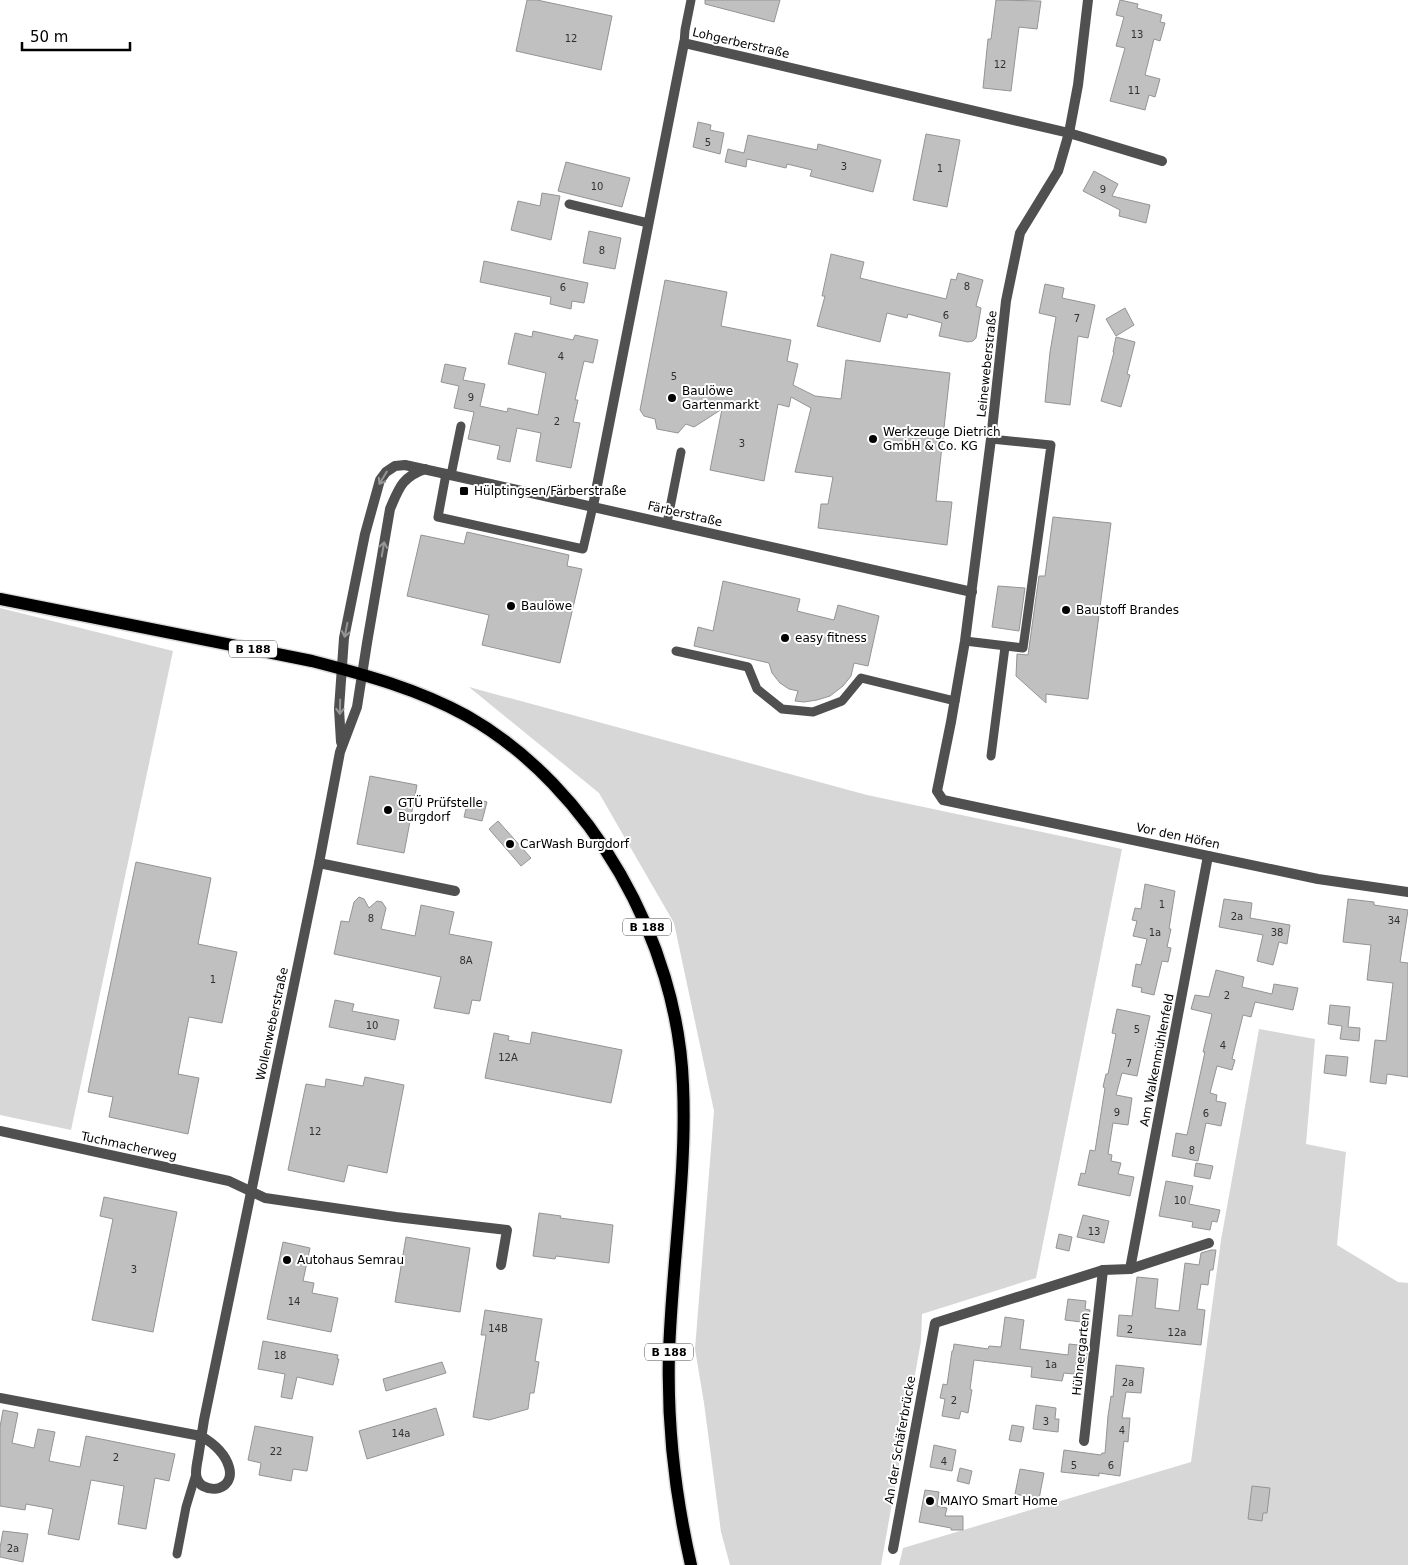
<svg xmlns="http://www.w3.org/2000/svg" width="1408" height="1565" viewBox="0 0 1408 1565" font-family="'DejaVu Sans',sans-serif">
	<style>
		.green { fill: #d7d7d7 }
		.building { fill: #c0c0c0; stroke: #949494 }
		.lines { fill: none; stroke-linecap: round; stroke-linejoin: round }
		.primary-casing { stroke: #dbdbdb; stroke-width: 15 }
		.service { stroke: #505050; stroke-width: 9 }
		.minor { stroke: #505050; stroke-width: 10 }
		.primary { stroke: #000; stroke-width: 12 }
		.oneway { stroke: #969696 }
		.poi-dot { fill: #000; stroke: #fff; stroke-width: 2 }
		.labels { text-anchor: middle; stroke-width: 4; stroke-linejoin: round; paint-order: stroke }
		.number-label { font-size: 10px; fill: #303030 }
		.shield { fill: #fff; stroke: #4c4c4c; stroke-width: 1 }
		.shield-label { font-size: 11px; font-weight: bold; fill: #000 }
		.street-label { font-size: 12px; fill: #000; stroke: #fff }
		.poi-label { font-size: 12px; fill: #000; stroke: #fff; text-anchor: start }
	</style>
	<rect width="100%" height="100%" fill="#fff"/>
	<g class="green">
		<polygon points="0,608 173,651 71,1130 0,1115"/>
		<polygon points="469,687 867,795 1122,849 1036,1278 922,1314 921,1341 881,1565 730,1565 721,1532 704,1403 695,1349 714,1111 674,923 599,793"/>
		<polygon points="1259,1029 1315,1039 1306,1144 1346,1152 1337,1245 1398,1282 1408,1283 1408,1565 899,1565 903,1548 1191,1462 1221,1240"/>
	</g>
	<g class="building">
		<polygon points="527,0 537,0 612,16 601,70 516,51"/>
		<polygon points="705,0 780,0 774,22 705,4"/>
		<polygon points="996,0 1041,1 1037,29 1019,27 1011,91 983,88 988,39 991,39"/>
		<polygon points="1120,0 1138,4 1137,8 1162,15 1160,22 1165,23 1160,41 1154,39 1145,75 1160,79 1155,97 1149,95 1145,110 1110,101 1125,48 1116,46 1124,17 1116,15"/>
		<polygon points="698,122 711,125 710,130 724,133 720,154 693,147"/>
		<polygon points="926,134 960,140 947,207 913,200"/>
		<polygon points="748,135 817,150 818,144 881,160 873,192 810,176 812,170 787,164 786,168 747,159 746,167 725,162 728,149 744,153"/>
		<polygon points="566,162 630,178 622,207 558,191"/>
		<polygon points="1094,171 1118,184 1112,196 1150,205 1146,223 1119,216 1120,210 1083,191"/>
		<polygon points="542,193 560,196 551,240 511,230 518,201 540,206"/>
		<polygon points="589,231 621,238 615,269 583,263"/>
		<polygon points="831,254 864,262 860,278 946,299 951,279 956,280 958,273 983,280 976,306 981,308 976,338 973,341 968,342 939,336 942,323 908,314 907,318 887,313 880,342 817,326 825,296 822,296"/>
		<polygon points="484,261 588,283 584,303 572,301 571,309 550,304 551,297 480,282"/>
		<polygon points="665,280 727,292 721,326 791,340 787,361 798,364 793,385 815,396 841,399 846,360 950,373 936,501 952,502 947,545 818,528 821,504 828,504 833,477 795,472 811,408 791,397 789,407 778,404 764,481 710,470 722,409 694,427 686,424 678,433 657,429 655,419 644,416 640,410"/>
		<polygon points="1045,284 1064,288 1062,298 1095,305 1088,338 1078,336 1070,405 1045,402 1050,352 1056,317 1039,313"/>
		<polygon points="1125,308 1134,325 1116,336 1106,319"/>
		<polygon points="533,331 573,340 575,335 598,340 593,363 584,361 575,400 578,400 573,422 580,423 571,468 536,461 541,433 517,428 510,462 497,459 500,446 468,439 474,412 454,408 459,386 441,382 445,364 466,368 463,380 485,384 480,406 507,412 508,408 538,415 546,373 508,364 515,333 532,337"/>
		<polygon points="1116,337 1135,342 1127,374 1130,375 1121,407 1101,401 1114,352 1113,352"/>
		<polygon points="1053,517 1111,523 1088,699 1046,694 1046,703 1016,676 1017,654 1028,655 1039,576 1045,576"/>
		<polygon points="467,532 569,555 567,566 582,569 560,663 482,645 489,615 407,596 421,535 464,544"/>
		<polygon points="723,581 800,599 797,611 834,620 838,605 879,616 868,666 854,663 851,676 843,686 830,696 817,700 804,702 795,701 798,691 789,689 780,683 772,673 769,663 694,646 698,627 713,631"/>
		<polygon points="998,586 1025,588 1019,631 992,627"/>
		<polygon points="370,776 417,785 404,853 357,844"/>
		<polygon points="469,797 487,802 482,821 464,817"/>
		<polygon points="498,821 531,858 521,866 489,829"/>
		<polygon points="136,862 211,878 198,944 237,952 222,1023 189,1017 178,1074 199,1078 188,1134 109,1117 113,1097 88,1092"/>
		<polygon points="1145,884 1175,891 1169,929 1171,929 1167,947 1171,948 1168,962 1162,961 1154,995 1141,992 1142,988 1132,986 1136,964 1141,965 1147,939 1133,936 1137,921 1132,920 1135,908 1141,909"/>
		<polygon points="359,897 364,899 369,908 377,901 382,902 386,908 381,929 415,936 421,905 454,912 449,934 492,942 480,1001 472,1000 469,1014 434,1008 441,977 334,954 341,921 349,922 354,902"/>
		<polygon points="1224,899 1252,903 1250,918 1290,925 1287,944 1279,942 1273,965 1257,961 1263,935 1219,927"/>
		<polygon points="1348,899 1374,902 1374,905 1408,910 1400,962 1408,963 1408,1077 1387,1074 1386,1084 1370,1082 1375,1040 1386,1041 1393,983 1367,980 1371,945 1343,942"/>
		<polygon points="1216,970 1244,977 1242,987 1272,994 1274,984 1298,988 1293,1010 1255,1002 1251,1017 1243,1015 1232,1059 1235,1060 1232,1070 1217,1066 1210,1093 1217,1095 1216,1101 1226,1103 1221,1126 1206,1123 1198,1161 1172,1156 1176,1133 1187,1135 1205,1052 1203,1052 1212,1014 1191,1009 1195,995 1209,997"/>
		<polygon points="335,1000 354,1004 352,1011 399,1020 395,1040 329,1027"/>
		<polygon points="1330,1005 1350,1007 1348,1027 1360,1028 1359,1041 1340,1039 1342,1026 1328,1024"/>
		<polygon points="1117,1009 1150,1016 1137,1076 1122,1073 1116,1095 1132,1098 1128,1125 1113,1123 1108,1154 1112,1155 1111,1161 1121,1163 1118,1174 1134,1177 1130,1196 1078,1185 1081,1173 1085,1174 1090,1150 1095,1151 1105,1088 1103,1087 1106,1074 1108,1074 1116,1034 1112,1033"/>
		<polygon points="532,1032 622,1050 611,1103 485,1078 494,1033 509,1036 508,1040 530,1044"/>
		<polygon points="1326,1055 1348,1057 1346,1076 1324,1073"/>
		<polygon points="365,1077 404,1085 387,1173 348,1165 344,1182 288,1170 306,1084 325,1087 326,1079 363,1086"/>
		<polygon points="1196,1163 1213,1166 1210,1179 1194,1176"/>
		<polygon points="1166,1181 1193,1186 1189,1204 1220,1210 1217,1222 1212,1221 1210,1230 1192,1227 1193,1222 1159,1216"/>
		<polygon points="104,1197 177,1212 153,1332 92,1320 113,1219 100,1216"/>
		<polygon points="539,1213 561,1216 560,1218 613,1225 609,1263 556,1256 555,1259 533,1256"/>
		<polygon points="1083,1215 1109,1221 1104,1243 1077,1237"/>
		<polygon points="1059,1234 1072,1237 1069,1251 1056,1248"/>
		<polygon points="406,1237 470,1248 460,1312 395,1302"/>
		<polygon points="283,1242 310,1248 303,1281 314,1283 312,1293 338,1298 331,1332 267,1319"/>
		<polygon points="1211,1250 1216,1250 1213,1270 1210,1270 1208,1285 1201,1284 1197,1309 1205,1310 1201,1345 1117,1336 1119,1315 1132,1316 1137,1277 1158,1279 1155,1308 1179,1311 1185,1263 1199,1265 1201,1253"/>
		<polygon points="1068,1299 1086,1301 1085,1309 1090,1310 1089,1323 1065,1320"/>
		<polygon points="485,1310 542,1319 535,1361 539,1362 534,1393 530,1393 528,1409 489,1420 473,1417 486,1335 481,1335"/>
		<polygon points="1005,1317 1024,1320 1020,1349 1068,1355 1069,1344 1088,1346 1084,1375 1064,1373 1062,1381 1031,1377 1032,1367 974,1360 970,1389 972,1390 968,1413 961,1411 959,1419 942,1416 945,1399 940,1398 943,1384 947,1385 952,1351 953,1351 954,1344 988,1349 989,1346 1001,1347"/>
		<polygon points="263,1341 338,1355 337,1359 339,1359 333,1385 297,1377 292,1399 281,1397 285,1374 258,1369"/>
		<polygon points="442,1362 446,1373 386,1391 383,1379"/>
		<polygon points="1116,1365 1144,1368 1141,1393 1126,1392 1122,1418 1130,1418 1128,1442 1124,1441 1120,1476 1099,1473 1099,1476 1061,1472 1064,1450 1101,1455 1102,1453 1105,1453 1108,1416 1111,1396 1113,1397"/>
		<polygon points="1036,1405 1056,1408 1055,1419 1059,1419 1058,1432 1033,1429"/>
		<polygon points="436,1408 444,1435 367,1459 359,1431"/>
		<polygon points="3,1410 18,1413 12,1443 34,1448 38,1429 55,1432 49,1461 80,1467 86,1436 175,1454 169,1481 155,1478 146,1529 118,1524 124,1486 91,1480 79,1540 48,1534 53,1509 26,1504 25,1510 0,1506 0,1427"/>
		<polygon points="1012,1425 1024,1427 1021,1442 1009,1440"/>
		<polygon points="255,1426 313,1437 307,1471 293,1469 291,1481 259,1475 261,1463 248,1460"/>
		<polygon points="934,1445 956,1450 952,1471 930,1467"/>
		<polygon points="960,1468 972,1471 969,1484 957,1481"/>
		<polygon points="1020,1469 1044,1473 1039,1499 1015,1494"/>
		<polygon points="1252,1486 1270,1488 1267,1513 1263,1513 1262,1521 1248,1519"/>
		<polygon points="925,1490 939,1492 937,1506 947,1508 945,1516 963,1516 963,1530 951,1530 951,1528 919,1522"/>
		<polygon points="3,1531 28,1534 23,1562 0,1557 0,1548"/>
	</g>
	<g class="lines">
		<defs>
			<path id="primary" d="M0 599 312 661C366 675 418 689 467 716 592 787 678 942 683 1085 687 1174 672 1263 669 1353 667 1425 675 1495 691 1565"/>
		</defs>
		<use href="#primary" class="primary-casing"/>
		<g class="service">
			<polyline points="684,43 685,30 691,0"/>
			<polyline points="569,204 648,223"/>
			<polyline points="446,474 438,517 583,549 593,506"/>
			<polyline points="451,475 461,426"/>
			<polyline points="667,523 681,452"/>
			<polyline points="965,641 1023,648 1051,445 991,439"/>
			<polyline points="676,651 748,667 757,689 782,709 813,712 842,701 861,678 955,701"/>
			<polyline points="991,756 1005,647"/>
			<polyline points="177,1554 186,1507 196,1474"/>
		</g>
		<g class="minor">
			<polyline points="1088,0 1078,85 1069,133 1058,171 1020,233 1006,301 991,439 965,641 951,722 937,791 943,800 1318,879 1408,892"/>
			<polyline points="593,506 684,43 1069,133 1162,161"/>
			<polyline points="341,742 339,709 344,638 365,534 380,480 386,472 395,466 405,465 446,474 972,592"/>
			<polyline points="319,863 455,891"/>
			<polyline points="0,1131 229,1181 265,1198 396,1217 507,1230 501,1265"/>
			<polyline points="1130,1269 1209,1243"/>
			<path d="M0 1398 201 1436C213 1443 225 1453 229 1467 234 1484 218 1494 203 1486 199 1484 196 1478 196 1473 196 1468 197 1463 198 1458 200 1445 202 1432 204 1420L319 863 340 752 357 707 367 643 390 509C399 488 402 477 425 469"/>
			<polyline points="1084,1441 1103,1270"/>
			<polyline points="893,1549 935,1323 1103,1270 1130,1269 1208,856"/>
		</g>
		<use href="#primary" class="primary"/>
	</g>
	<defs><path id="oneway-shaft" d="M-6 0H5M1.5-3L5.5 0L1.5 3" fill="none" stroke-width="1.6" stroke-linecap="round" stroke-linejoin="round" transform="scale(1.25)"/></defs>
	<g class="oneway">
		<use href="#oneway-shaft" transform="translate(383 478) rotate(121)"/>
		<use href="#oneway-shaft" transform="translate(383 549) rotate(-80)"/>
		<use href="#oneway-shaft" transform="translate(346 630) rotate(101)"/>
		<use href="#oneway-shaft" transform="translate(340 707) rotate(91)"/>
	</g>
	<g class="poi-dot">
		<circle cx="672" cy="398" r="5"/>
		<circle cx="873" cy="439" r="5"/>
		<rect x="459" y="486" width="10" height="10" rx="2.5"/>
		<circle cx="511" cy="606" r="5"/>
		<circle cx="1066" cy="610" r="5"/>
		<circle cx="785" cy="638" r="5"/>
		<circle cx="388" cy="810" r="5"/>
		<circle cx="510" cy="844" r="5"/>
		<circle cx="287" cy="1260" r="5"/>
		<circle cx="930" cy="1501" r="5"/>
	</g>
	<g class="labels">
		<g class="number-label">
			<text x="1137" y="38">13</text>
			<text x="571" y="42">12</text>
			<text x="1000" y="68">12</text>
			<text x="1134" y="94">11</text>
			<text x="708" y="146">5</text>
			<text x="844" y="170">3</text>
			<text x="940" y="172">1</text>
			<text x="597" y="190">10</text>
			<text x="1103" y="193">9</text>
			<text x="602" y="254">8</text>
			<text x="967" y="290">8</text>
			<text x="563" y="291">6</text>
			<text x="946" y="319">6</text>
			<text x="1077" y="322">7</text>
			<text x="561" y="360">4</text>
			<text x="674" y="380">5</text>
			<text x="471" y="401">9</text>
			<text x="557" y="425">2</text>
			<text x="742" y="447">3</text>
			<text x="1162" y="908">1</text>
			<text x="1237" y="920">2a</text>
			<text x="371" y="922">8</text>
			<text x="1394" y="924">34</text>
			<text x="1155" y="936">1a</text>
			<text x="1277" y="936">38</text>
			<text x="466" y="964">8A</text>
			<text x="213" y="983">1</text>
			<text x="1227" y="999">2</text>
			<text x="372" y="1029">10</text>
			<text x="1137" y="1033">5</text>
			<text x="1223" y="1049">4</text>
			<text x="508" y="1061">12A</text>
			<text x="1129" y="1067">7</text>
			<text x="1117" y="1116">9</text>
			<text x="1206" y="1117">6</text>
			<text x="315" y="1135">12</text>
			<text x="1192" y="1154">8</text>
			<text x="1180" y="1204">10</text>
			<text x="1094" y="1235">13</text>
			<text x="134" y="1273">3</text>
			<text x="294" y="1305">14</text>
			<text x="498" y="1332">14B</text>
			<text x="1130" y="1333">2</text>
			<text x="1177" y="1336">12a</text>
			<text x="280" y="1359">18</text>
			<text x="1051" y="1368">1a</text>
			<text x="1128" y="1386">2a</text>
			<text x="954" y="1404">2</text>
			<text x="1046" y="1425">3</text>
			<text x="1122" y="1434">4</text>
			<text x="401" y="1437">14a</text>
			<text x="276" y="1455">22</text>
			<text x="116" y="1461">2</text>
			<text x="944" y="1465">4</text>
			<text x="1074" y="1469">5</text>
			<text x="1111" y="1469">6</text>
			<text x="13" y="1552">2a</text>
		</g>
		<g class="shield">
			<rect x="229" y="640.5" width="48" height="17" rx="4"/>
			<rect x="623" y="918.5" width="48" height="17" rx="4"/>
			<rect x="645" y="1343.5" width="48" height="17" rx="4"/>
		</g>
		<g class="shield-label">
			<text x="253" y="653">B 188</text>
			<text x="647" y="931">B 188</text>
			<text x="669" y="1356">B 188</text>
		</g>
		<g class="street-label">
			<text transform="translate(741 43) rotate(13)" y="4">Lohgerberstraße</text>
			<text transform="translate(987 364) rotate(-84)" y="4">Leineweberstraße</text>
			<text transform="translate(685 514) rotate(13)" y="4">Färberstraße</text>
			<text transform="translate(1178 836) rotate(12)" y="4">Vor den Höfen</text>
			<text transform="translate(272 1024) rotate(-78)" y="4">Wollenweberstraße</text>
			<text transform="translate(1157 1060) rotate(-79)" y="4">Am Walkenmühlenfeld</text>
			<text transform="translate(129 1146) rotate(12)" y="4">Tuchmacherweg</text>
			<text transform="translate(1081 1354) rotate(-84)" y="4">Hühnergarten</text>
			<text transform="translate(900 1440) rotate(-80)" y="4">An der Schäferbrücke</text>
		</g>
		<g class="poi-label">
			<text x="682" y="395">Baulöwe<tspan x="682" dy="14">Gartenmarkt</tspan></text>
			<text x="883" y="436">Werkzeuge Dietrich<tspan x="883" dy="14">GmbH &amp; Co. KG</tspan></text>
			<text x="474" y="495">Hülptingsen/Färberstraße</text>
			<text x="521" y="610">Baulöwe</text>
			<text x="1076" y="614">Baustoff Brandes</text>
			<text x="795" y="642">easy fitness</text>
			<text x="398" y="807">GTÜ Prüfstelle<tspan x="398" dy="14">Burgdorf</tspan></text>
			<text x="520" y="848">CarWash Burgdorf</text>
			<text x="297" y="1264">Autohaus Semrau</text>
			<text x="940" y="1505">MAIYO Smart Home</text>
		</g>
	</g>
	<path d="M22 42v8h108v-8" fill="none" stroke="#000000" stroke-width="2.5"/>
	<text x="30" y="42" font-size="15" fill="#000000" stroke="#ffffff" stroke-width="4" paint-order="stroke">50 m</text>
</svg>
